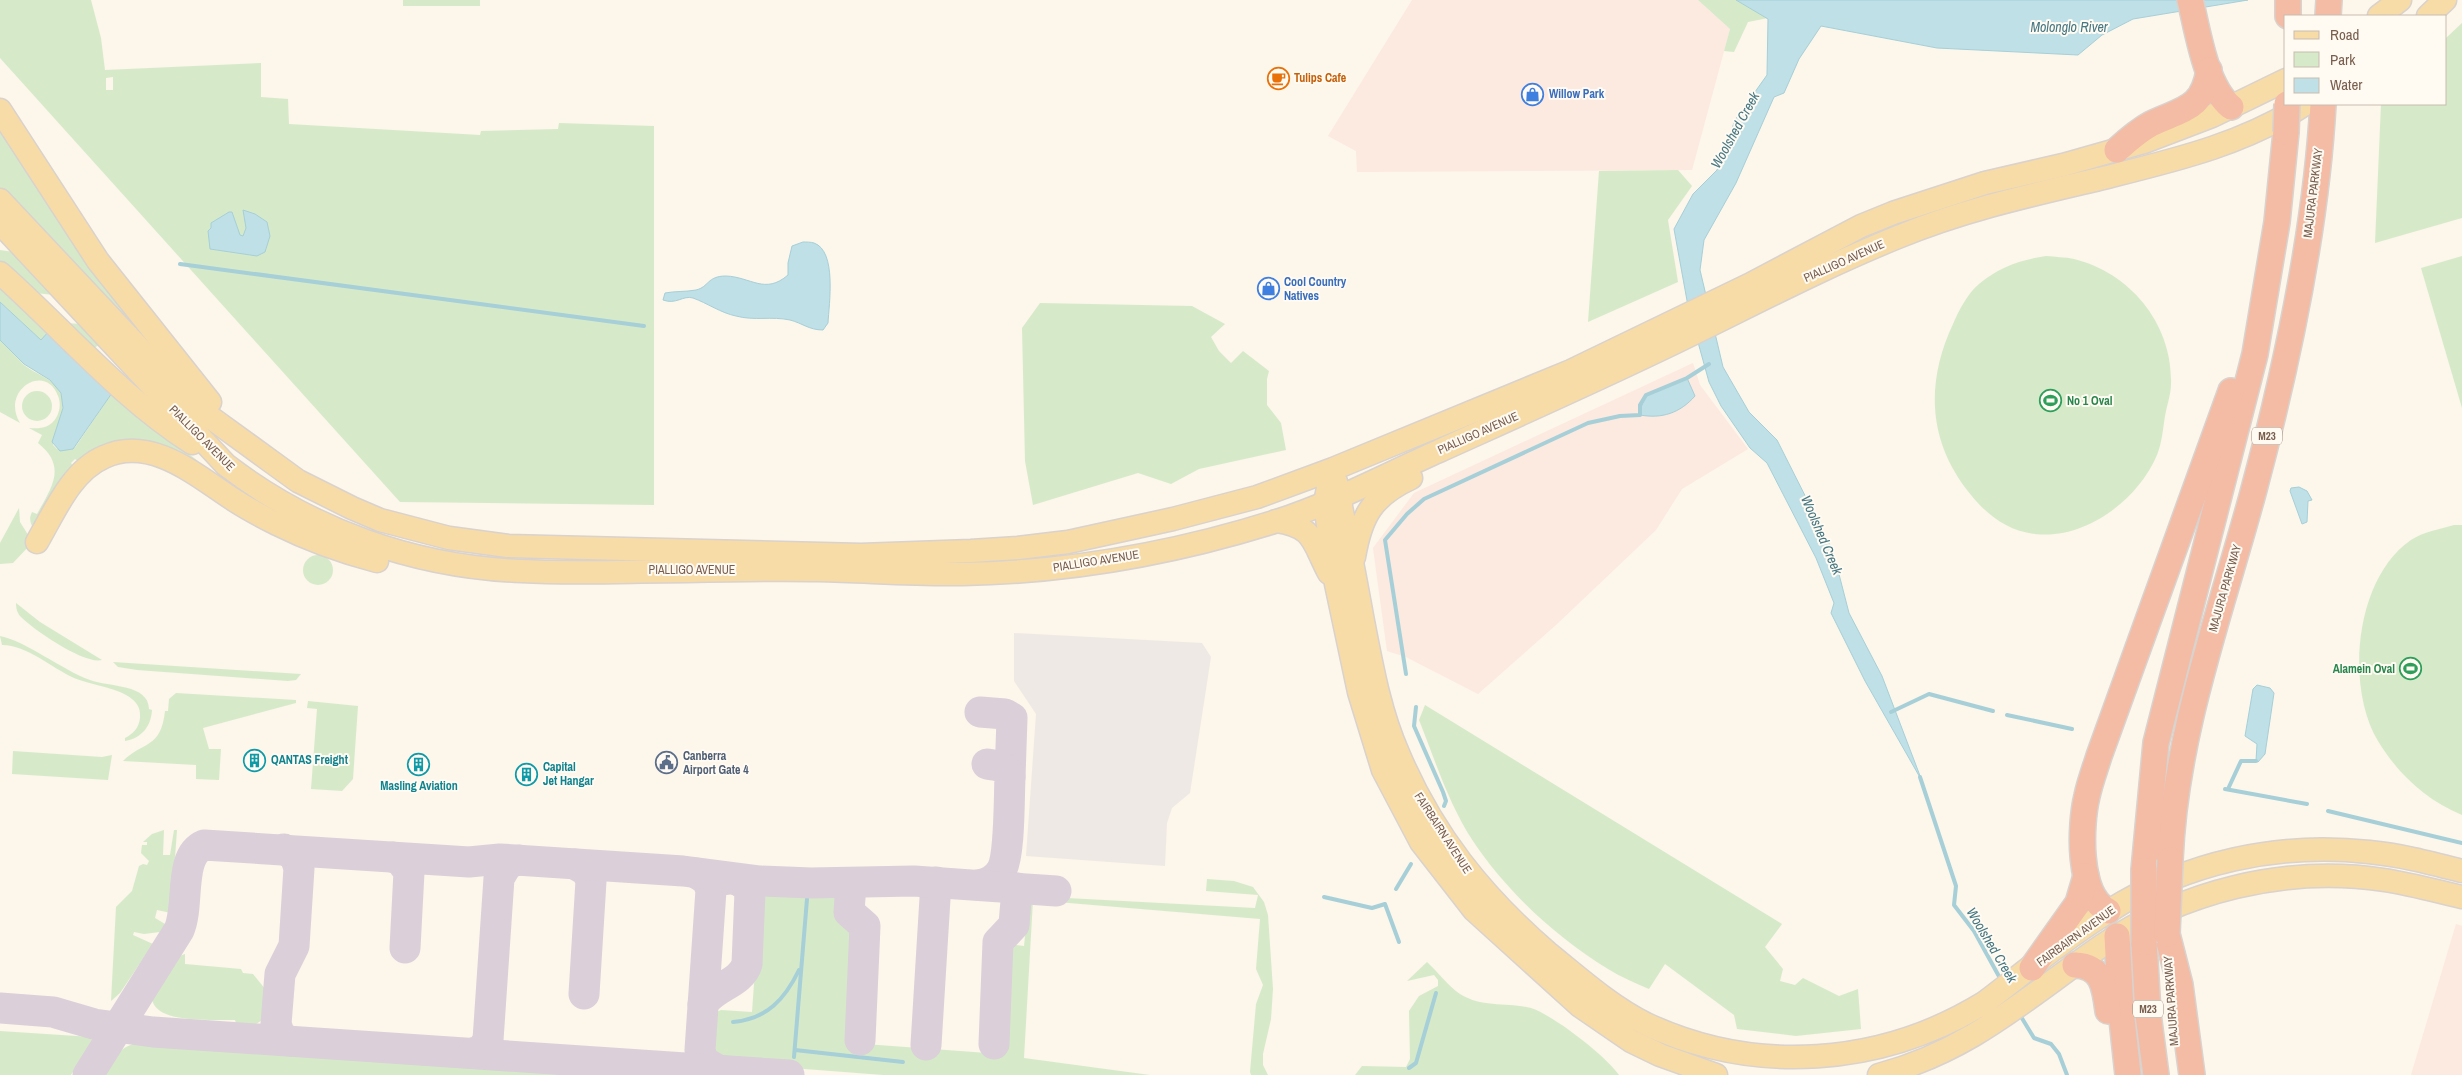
<svg xmlns="http://www.w3.org/2000/svg" width="2462" height="1075" viewBox="0 0 2462 1075" font-family="'Archivo Narrow',sans-serif">
	<style>
		.commercial { fill: #fce9e0 }
		.industrial { fill: #eee9e4 }
		.green { fill: #d6eac9; fill-rule: evenodd }
		.water { fill: #bfe0e6; stroke: #a6cfd8 }
		.lines { fill: none; stroke-linecap: round; stroke-linejoin: round }
		.stream { stroke: #a6cfd8; stroke-width: 4 }
		.taxiway { stroke: #dbcfd9; stroke-width: 31 }
		.major-casing { stroke: #d9d2cd; stroke-width: 25 }
		.highway-casing { stroke: #d9d2cd; stroke-width: 28 }
		.major { stroke: #f8dca7; stroke-width: 22 }
		.highway { stroke: #f4bba5; stroke-width: 25 }
		.highway-bridge-casing { stroke: #d9d2cd; stroke-width: 28; stroke-linecap: butt }
		.highway-bridge { stroke: #f4bba5; stroke-width: 25 }
		.labels { text-anchor: middle; stroke-width: 4; stroke-linejoin: round; paint-order: stroke }
		.shield { fill: #fffaf2; stroke: #a08d7f; stroke-width: 1 }
		.shield-label { font-size: 11px; font-weight: bold; fill: #785e4e }
		.food-label { font-size: 12px; font-weight: bold; fill: #c56008; stroke: #fffaf2; text-anchor: start }
		.shop-label { font-size: 12px; font-weight: bold; fill: #366cbe; stroke: #fffaf2; text-anchor: start }
		.street-label { font-size: 12px; fill: #785e4e; stroke: #fffaf2 }
		.leisure-label { font-size: 12px; font-weight: bold; fill: #27864d; stroke: #fffaf2; text-anchor: start }
		.service-label { font-size: 12px; font-weight: bold; fill: #4e5e75; stroke: #fffaf2; text-anchor: start }
		.culture-label { font-size: 12px; font-weight: bold; fill: #0d838f; stroke: #fffaf2; text-anchor: start }
		.water-label { font-size: 14px; font-style: italic; fill: #447783; stroke: #fffaf2 }
	</style>
	<rect width="100%" height="100%" fill="#fcf6eb"/>
	<g class="commercial">
		<polygon points="1412,0 1698,0 1730,29 1692,170 1357,172 1356,151 1328,136"/>
		<polygon points="1693,363 1700,385 1748,449 1682,489 1656,530 1557,624 1478,694 1406,657 1387,651 1373,548 1414,493"/>
		<polygon points="2456,924 2462,926 2462,1075 2411,1075"/>
	</g>
	<polygon class="industrial" points="1014,633 1202,643 1211,657 1190,793 1172,808 1167,823 1165,866 1026,856 1036,714 1014,681"/>
	<g class="green">
		<path d="M0 0H91L101 38 105 70 261 63V97L288 99 289 124 480 135 481 131 558 129 559 123 654 126V505L400 502 0 58ZM113 77V90H106V78Z"/>
		<rect x="403" y="0" width="77" height="6"/>
		<polygon points="1698,0 1736,0 1768,18 1748,22 1734,52 1724,51 1730,29"/>
		<polygon points="2462,23 2462,218 2375,243 2381,104 2446,104 2446,38"/>
		<polygon points="0,125 134,322 130,324 0,188"/>
		<polygon points="1678,170 1692,186 1668,220 1678,282 1588,322 1599,171"/>
		<polygon points="0,250 14,252 54,295 35,293 0,261"/>
		<path d="M2046 256C2055 257 2065 257 2074 259 2131 273 2173 325 2171 384 2171 394 2167 405 2165 416 2163 428 2162 443 2157 455 2138 500 2085 540 2035 534 2008 531 1987 515 1971 495 1928 443 1925 384 1953 324 1959 310 1968 293 1979 284 1999 267 2020 260 2046 256Z"/>
		<polygon points="2462,256 2462,408 2421,268"/>
		<polygon points="0,286 49,331 41,340 0,302"/>
		<polygon points="1040,303 1192,306 1225,324 1211,337 1219,351 1231,363 1243,351 1269,371 1267,379 1267,405 1281,423 1286,450 1199,469 1171,484 1138,473 1033,505 1025,461 1022,328"/>
		<polygon points="67,323 80,324 99,345 94,348"/>
		<path d="M0 340C8 348 16 357 24 365 39 377 64 381 63 404 63 419 53 430 53 445L57 449 71 450 76 446 112 393 218 477 179 458 80 462 75 459 71 463 74 467 36 532C31 525 28 520 32 512L37 514C51 488 68 467 38 443L42 435 29 428C40 429 50 428 56 418 60 411 61 403 58 396 46 362 0 390 20 423L0 412Z"/>
		<circle cx="37" cy="406" r="15"/>
		<polygon points="19,508 20,522 30,538 30,545 13,563 0,564 0,543"/>
		<path d="M2454 525H2462V815C2426 800 2398 774 2378 741 2345 686 2355 578 2411 540 2423 532 2440 529 2454 525Z"/>
		<circle cx="318" cy="570" r="15"/>
		<path d="M16 603 40 622 102 660C85 665 34 630 21 617 17 613 16 608 16 603Z"/>
		<path d="M0 636C26 641 62 670 90 680 109 687 149 684 149 709L152 710C151 726 142 738 125 741V738C133 734 139 728 140 718 144 689 94 687 74 678 52 668 27 645 2 645Z"/>
		<polygon points="113,662 301,674 296,680 288,681 137,670 118,667"/>
		<path d="M176 693 296 700V703L203 728 209 749H221L219 780 196 779V765L123 761C143 741 161 749 165 711H168L169 699Z"/>
		<polygon points="308,701 358,706 353,779 342,791 311,789 317,709 307,708"/>
		<path d="M1425 705 1782 924 1765 947 1783 969 1780 981 1795 985 1803 978 1839 996 1858 989 1861 1029 1796 1036 1737 1029 1734 1015 1665 964 1649 989C1635 983 1621 977 1608 969 1556 937 1507 892 1473 841 1449 805 1435 760 1419 720Z"/>
		<polygon points="13,751 102,757 112,755 108,780 12,774"/>
		<polygon points="164,830 163,855 170,855 174,830 177,830 171,913 157,910 155,918 165,924 160,932 144,934 134,932 133,935 153,944 120,993 111,1001 116,907 132,891 139,866 143,864 147,865 149,861 141,853 142,845 147,845 147,842 143,842 152,834"/>
		<path d="M1207 879 1234 881 1253 887 1264 902 1268 915 1273 989 1271 1019 1263 1054V1065L1268 1075H1251L1250 1072 1256 1004 1263 985 1256 969 1260 919 1033 900 1024 1058 1150 1075H883L740 1064 738 1061 718 1059 714 1055V1013L721 1010 752 1012 761 886 843 889C842 903 836 927 857 928L851 1043 1001 1054 1009 944 1024 946 1029 896 1255 908 1258 895 1206 891Z"/>
		<path d="M185 954V964L241 969 243 973 253 974 266 990 264 1019 256 1024 236 1023 235 1020C213 1019 142 1026 153 989 156 979 165 968 171 959Z"/>
		<path d="M1427 962C1438 972 1448 986 1460 994 1482 1008 1508 1002 1531 1008 1553 1015 1606 1056 1619 1075H1355L1362 1066 1406 1067 1410 1059 1409 1011 1419 996 1438 986V980L1434 975 1407 981Z"/>
		<polygon points="0,1031 92,1037 94,1039 71,1075 0,1075"/>
		<path d="M149 1040 655 1075H100C112 1055 125 1043 149 1040Z"/>
	</g>
	<g class="water">
		<polygon points="1736,0 2248,0 2133,19 2102,35 2078,55 1937,48 1821,26 1799,59 1784,93 1774,97 1736,183 1704,240 1700,270 1723,367 1749,412 1777,440 1833,551 1849,613 1882,676 1922,781 1865,681 1831,613 1834,603 1816,558 1767,463 1750,448 1721,406 1709,382 1688,306 1674,229 1693,194 1717,170 1735,120 1767,75 1768,19"/>
		<polygon points="243,210 255,214 267,222 270,236 265,252 257,256 210,249 208,231 211,228 211,223 229,212 232,212 240,235 243,236 246,228"/>
		<path d="M803 242C806 242 811 242 814 243 837 251 829 304 828 323L823 330C809 330 802 323 790 320 772 316 754 321 736 316 721 313 707 303 693 298 683 295 676 305 663 300L665 293C675 291 685 292 696 290 709 287 707 276 726 276 751 277 765 295 788 275V263L792 246Z"/>
		<polygon points="0,302 41,340 49,331 112,393 73,449 60,451 52,442 63,408 61,393 50,380 24,364 0,340"/>
		<path d="M1687 378 1695 396C1680 413 1662 419 1640 415L1639 412 1646 395Z"/>
		<polygon points="2299,487 2307,491 2312,500 2308,501 2307,522 2302,524 2290,491 2291,488"/>
		<polygon points="2257,685 2270,688 2274,693 2265,754 2258,762 2256,761 2257,744 2245,736 2253,689"/>
	</g>
	<g class="lines">
		<g class="stream">
			<polyline points="180,264 644,326"/>
			<polyline points="1406,674 1385,540 1407,514 1424,499 1588,423 1620,416 1640,415 1640,405 1646,395 1687,378 1709,364"/>
			<polyline points="1416,707 1414,726 1443,792 1446,801 1444,806"/>
			<polyline points="1891,712 1929,694 1993,711"/>
			<polyline points="2007,715 2072,729"/>
			<polyline points="1920,777 1956,886 1954,905 1974,931 2001,980"/>
			<polyline points="2225,789 2307,804"/>
			<polyline points="2228,789 2241,761 2256,761"/>
			<polyline points="2328,811 2462,843"/>
			<polyline points="1396,889 1411,864"/>
			<polyline points="1324,897 1372,908 1385,904 1399,942"/>
			<polyline points="2020,1015 2034,1038 2051,1044 2059,1054 2067,1075"/>
			<path d="M733 1022C767 1019 785 999 799 970"/>
			<polyline points="795,1050 903,1062"/>
			<polyline points="794,1057 807,899"/>
			<polyline points="1409,1068 1416,1063 1436,993"/>
		</g>
		<g class="taxiway">
			<polyline points="980,712 1005,714 1012,718 1010,777"/>
			<polyline points="284,849 295,856 299,868 294,946 280,974 276,1024 280,1036 289,1041"/>
			<polyline points="393,857 401,861 409,872 405,948"/>
			<polyline points="575,864 587,871 591,881 584,994"/>
			<polyline points="696,873 707,880 711,890 700,1050 703,1061 718,1070"/>
			<polyline points="851,883 849,912 865,926 860,1040"/>
			<path d="M978 885C988 883 995 880 1001 871 1010 857 1009 797 1010 777 1007 765 998 766 987 764"/>
			<path d="M703 1004C714 986 741 984 747 964L750 892C744 881 735 877 723 880"/>
			<polyline points="0,1008 53,1012 94,1024 153,1032 789,1075"/>
			<polyline points="994,1044 998,942 1014,925 1017,888"/>
			<polyline points="926,1045 936,882"/>
			<polyline points="473,1053 482,1050 488,1040 499,878 508,863 519,860"/>
			<path d="M88 1075 179 930C190 905 178 856 204 845L469 862 500 859 683 871 760 881 811 883 914 881 1056 891"/>
		</g>
		<defs>
			<g id="major">
				<polyline points="2379,16 2400,0"/>
				<polyline points="2428,16 2445,0"/>
				<polyline points="0,110 98,261 210,402"/>
				<polyline points="0,200 171,382 203,412 298,481 352,508 380,520 449,538 508,546 861,555 971,551 1018,548 1068,542 1173,519 1257,497 1333,469 1571,371 1749,285 1861,226 1893,213 1985,183 2063,165 2144,142 2212,116 2286,80"/>
				<path d="M0 223 226 465C311 530 414 567 522 571 577 574 632 571 687 571 731 570 775 569 819 570 867 571 915 575 963 574 1068 572 1176 553 1277 521 1333 503 1385 475 1439 451 1512 418 1586 385 1659 350 1739 312 1816 270 1898 237 1963 210 2031 195 2099 179 2171 161 2243 145 2305 104"/>
				<path d="M0 273C63 329 120 397 192 443"/>
				<path d="M1336 482C1345 526 1354 571 1362 616 1371 662 1379 710 1398 753 1432 834 1482 896 1548 953 1579 978 1610 1006 1646 1024 1755 1075 1881 1066 1984 1003 2025 972 2065 938 2109 911 2186 862 2279 842 2369 852 2401 855 2431 863 2462 871"/>
				<polyline points="1328,488 1325,503 1336,584 1359,692 1383,770 1421,842 1474,910 1580,1006 1631,1041 1660,1055 1716,1075"/>
				<path d="M1276 521C1315 527 1312 541 1329 573"/>
				<path d="M37 542C54 513 71 471 104 457 151 435 197 476 234 500 248 509 263 517 277 524 309 540 343 552 377 561"/>
				<path d="M1354 557C1361 516 1372 496 1411 478"/>
				<path d="M1879 1075C1970 1051 2025 999 2100 947 2182 891 2286 865 2384 880 2410 884 2436 891 2462 897"/>
			</g>
			<g id="highway">
				<path d="M2190 0C2198 31 2205 86 2231 107"/>
				<polyline points="2288,16 2288,0"/>
				<polyline points="2328,16 2329,0"/>
				<path d="M2117 150C2128 140 2138 131 2151 124 2182 109 2203 110 2209 70"/>
				<path d="M2170 860C2175 734 2220 615 2253 493 2286 370 2316 232 2323 104"/>
				<polyline points="2144,870 2156,743 2255,354 2277,222 2286,132"/>
				<path d="M2108 911C2077 895 2080 825 2087 796 2090 782 2095 769 2099 756L2231 391"/>
				<polyline points="2167,934 2180,985 2192,1075"/>
				<polyline points="2117,936 2121,1010 2128,1075"/>
				<polyline points="2144,943 2148,1014 2156,1075"/>
				<path d="M2075 965C2103 966 2105 988 2108 1011"/>
				<polyline points="2032,968 2078,903 2086,876"/>
			</g>
		</defs>
		<use href="#major" class="major-casing"/>
		<use href="#highway" class="highway-casing"/>
		<use href="#major" class="major"/>
		<use href="#highway" class="highway"/>
		<defs>
			<g id="highway-bridge">
				<polyline points="2286,132 2287,104"/>
				<polyline points="2144,870 2144,943"/>
				<polyline points="2167,934 2170,860"/>
			</g>
		</defs>
		<use href="#highway-bridge" class="highway-bridge-casing"/>
		<use href="#highway-bridge" class="highway-bridge"/>
	</g>
	<defs>
		<symbol id="cafe-ring" viewBox="-11 -11 22 22"><circle r="9.5" fill="#fffaf2" stroke="#e8710a" stroke-width="1.5"/><path d="M-5.5-4.5H6V0H3Q3 3.5 0 3.5H-2.5Q-5.5 3.5-5.5 0ZM3-3.2v2h1.7v-2ZM-6 4.5H4V6H-6Z" fill="#e8710a"/></symbol>
		<symbol id="shop-ring" viewBox="-11 -11 22 22"><circle r="9.5" fill="#fffaf2" stroke="#3f7fe0" stroke-width="1.5"/><path d="M-5-2.5h2.3a2.7 3.5 0 0 1 5.4 0H5L5.5 6h-11ZM-1.5-2.5h3a1.5 2.3 0 0 0-3 0Z" fill="#3f7fe0"/></symbol>
		<symbol id="stadium-ring" viewBox="-11 -11 22 22"><circle r="9.5" fill="#fffaf2" stroke="#2e9e5b" stroke-width="1.5"/><path d="M0-5a6.5 5 0 1 0 0 10a6.5 5 0 1 0 0-10ZM-3.5-1.8h7v3.6h-7Z" fill="#2e9e5b"/></symbol>
		<symbol id="building-ring" viewBox="-11 -11 22 22"><circle r="9.5" fill="#fffaf2" stroke="#0f9aa8" stroke-width="1.5"/><path d="M-4-6H4V6H1V3H-1V6H-4ZM-2.5-4.3h1.7v1.8h-1.7ZM.8-4.3h1.7v1.8H.8ZM-2.5-1h1.7V.8h-1.7ZM.8-1h1.7V.8H.8Z" fill="#0f9aa8"/></symbol>
		<symbol id="civic-ring" viewBox="-11 -11 22 22"><circle r="9.5" fill="#fffaf2" stroke="#5c6f8a" stroke-width="1.5"/><path d="M-.6-6.5H3V-4.5H.6V-3L4-1V1h2V6H-6V1h2V-1L-.6-3ZM-1.2 2.5V6h2.4V2.5Z" fill="#5c6f8a"/></symbol>
	</defs>
	<g fill-rule="evenodd">
		<use href="#cafe-ring" x="1266" y="66" width="25" height="25"/>
		<use href="#shop-ring" x="1520" y="82" width="25" height="25"/>
		<use href="#shop-ring" x="1256" y="276" width="25" height="25"/>
		<use href="#stadium-ring" x="2038" y="388" width="25" height="25"/>
		<use href="#stadium-ring" x="2398" y="656" width="25" height="25"/>
		<use href="#building-ring" x="242" y="748" width="25" height="25"/>
		<use href="#civic-ring" x="654" y="750" width="25" height="25"/>
		<use href="#building-ring" x="406" y="752" width="25" height="25"/>
		<use href="#building-ring" x="514" y="762" width="25" height="25"/>
	</g>
	<g class="labels">
		<g class="shield">
			<rect x="2252" y="427.5" width="30" height="17" rx="4"/>
			<rect x="2133" y="1000.5" width="30" height="17" rx="4"/>
		</g>
		<g class="shield-label">
			<text x="2267" y="440">M23</text>
			<text x="2148" y="1013">M23</text>
		</g>
		<g class="food-label">
			<text x="1294" y="82">Tulips Cafe</text>
		</g>
		<g class="shop-label">
			<text x="1549" y="98">Willow Park</text>
			<text x="1284" y="286">Cool Country<tspan x="1284" dy="14">Natives</tspan></text>
		</g>
		<g class="street-label">
			<text transform="translate(2313 193) rotate(-83)" y="4">MAJURA PARKWAY</text>
			<text transform="translate(1844 261) rotate(-24)" y="4">PIALLIGO AVENUE</text>
			<text transform="translate(1478 433) rotate(-24)" y="4">PIALLIGO AVENUE</text>
			<text transform="translate(202 438) rotate(45)" y="4">PIALLIGO AVENUE</text>
			<text transform="translate(1096 561) rotate(-9)" y="4">PIALLIGO AVENUE</text>
			<text x="692" y="574">PIALLIGO AVENUE</text>
			<text transform="translate(2225 588) rotate(-74)" y="4">MAJURA PARKWAY</text>
			<text transform="translate(1443 833) rotate(57)" y="4">FAIRBAIRN AVENUE</text>
			<text transform="translate(2076 936) rotate(-36)" y="4">FAIRBAIRN AVENUE</text>
			<text transform="translate(2171 1001) rotate(-94)" y="4">MAJURA PARKWAY</text>
		</g>
		<g class="leisure-label">
			<text x="2067" y="405">No 1 Oval</text>
			<text x="2395" y="673" text-anchor="end">Alamein Oval</text>
		</g>
		<g class="service-label">
			<text x="683" y="760">Canberra<tspan x="683" dy="14">Airport Gate 4</tspan></text>
		</g>
		<g class="culture-label">
			<text x="271" y="764">QANTAS Freight</text>
			<text x="543" y="771">Capital<tspan x="543" dy="14">Jet Hangar</tspan></text>
			<text x="419" y="790" text-anchor="middle">Masling Aviation</text>
		</g>
		<g class="water-label">
			<text x="2069" y="32">Molonglo River</text>
			<text transform="translate(1735 130) rotate(-61)" y="5">Woolshed Creek</text>
			<text transform="translate(1822 535) rotate(67)" y="5">Woolshed Creek</text>
			<text transform="translate(1992 945) rotate(59)" y="5">Woolshed Creek</text>
		</g>
	</g>
	<rect x="2284" y="15" width="162" height="90" fill="#fffaf2" stroke="#c9bcb0"/>
	<rect x="2294" y="31" width="25" height="8" fill="#f8dca7" stroke="#c9bcb0"/>
	<text x="2330" y="40" font-size="15" fill="#785e4e">Road</text>
	<rect x="2294" y="52" width="25" height="15" fill="#d6eac9" stroke="#c9bcb0"/>
	<text x="2330" y="65" font-size="15" fill="#785e4e">Park</text>
	<rect x="2294" y="78" width="25" height="15" fill="#bfe0e6" stroke="#c9bcb0"/>
	<text x="2330" y="90" font-size="15" fill="#785e4e">Water</text>
</svg>
